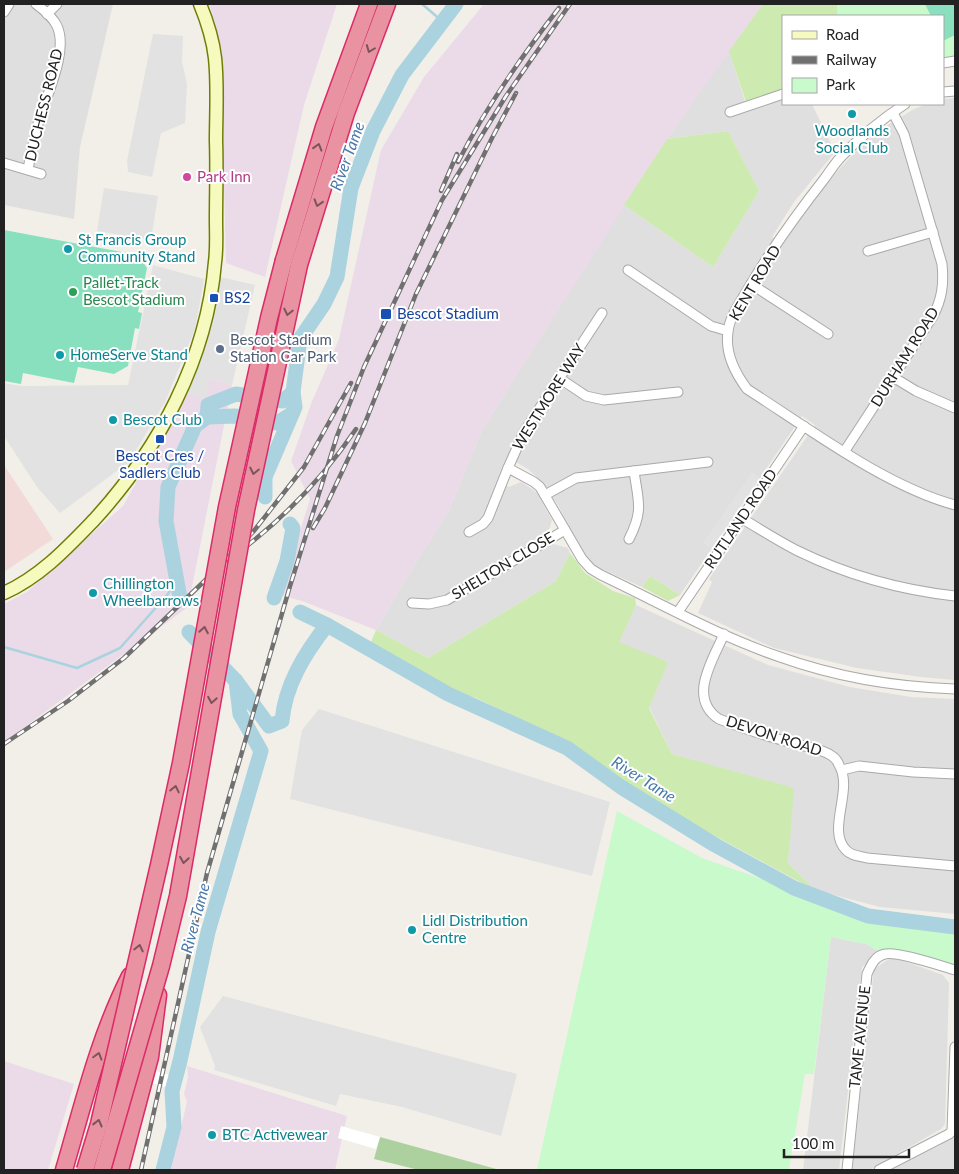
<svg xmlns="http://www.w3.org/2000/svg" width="959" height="1174" viewBox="0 0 959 1174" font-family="Lato,sans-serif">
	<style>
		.residential { fill: #e0dfdf }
		.commercial { fill: #f2dad9 }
		.industrial { fill: #ebdbe8 }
		.grass { fill: #cdebb0 }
		.forest { fill: #add19e }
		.park { fill: #c8facc }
		.pitch { fill: #88e0be }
		.parking { fill: #e2e2e2 }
		.pier { fill: #fff }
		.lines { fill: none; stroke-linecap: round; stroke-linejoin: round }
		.stream { stroke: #aad3df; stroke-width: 2.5 }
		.river { stroke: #aad3df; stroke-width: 15 }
		.street-casing { stroke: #a9a9a9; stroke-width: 11 }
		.secondary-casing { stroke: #707d05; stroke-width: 15 }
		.highway-casing { stroke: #dc2a67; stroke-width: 19 }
		.street { stroke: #fff; stroke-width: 9 }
		.secondary { stroke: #f7fabf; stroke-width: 12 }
		.highway { stroke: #e892a2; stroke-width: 16 }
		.rail-casing { stroke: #707070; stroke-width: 4.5 }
		.rail { stroke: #fff; stroke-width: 2.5; stroke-dasharray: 8; stroke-linecap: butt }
		.highway-bridge-casing { stroke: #dc2a67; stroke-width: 19; stroke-linecap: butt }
		.highway-bridge { stroke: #e892a2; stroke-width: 16 }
		.oneway { stroke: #7b545c }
		.culture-dot { fill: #0f9aa8; stroke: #fff; stroke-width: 2 }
		.hotel-dot { fill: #d1479c; stroke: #fff; stroke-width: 2 }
		.leisure-dot { fill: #2e9e5b; stroke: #fff; stroke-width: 2 }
		.transit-dot { fill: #1a4fb4; stroke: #fff; stroke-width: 2 }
		.service-dot { fill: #5c6f8a; stroke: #fff; stroke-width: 2 }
		.labels { text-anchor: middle; stroke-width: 4; stroke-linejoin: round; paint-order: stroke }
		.street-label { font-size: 15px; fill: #222; stroke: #fff }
		.culture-label { font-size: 15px; fill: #0d838f; stroke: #fff; text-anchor: start }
		.hotel-label { font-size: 15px; fill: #b23c85; stroke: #fff; text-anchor: start }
		.leisure-label { font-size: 15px; fill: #27864d; stroke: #fff; text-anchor: start }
		.transit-label { font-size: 15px; fill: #164399; stroke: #fff; text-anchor: start }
		.service-label { font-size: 15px; fill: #4e5e75; stroke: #fff; text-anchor: start }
		.water-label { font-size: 16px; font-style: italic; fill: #4a7aab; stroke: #fff }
	</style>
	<rect width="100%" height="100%" fill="#f2efe9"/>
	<g class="residential">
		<polygon points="4,4 113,4 80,147 74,219 4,205"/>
		<polygon points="729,50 747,108 783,96 783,104 812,104 835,152 794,202 772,237 783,242 831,178 857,150 880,130 914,109 927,104 943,104 943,99 955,98 955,680 921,677 857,668 774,648 698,613 712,582 709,579 815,425 802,416 760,478 752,473 704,543 712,548 680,595 650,576 642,587 593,565 587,560 580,548 558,505 542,482 528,469 507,457 498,482 509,487 521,482 532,489 538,494 552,520 548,533 553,544 568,548 570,553 556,581 428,658 376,630 408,575 448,512 483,428 624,205 713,267 759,191 728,131 667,139"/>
		<polygon points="636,605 768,665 850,687 911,697 955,699 955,914 880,907 815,890 788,863 793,789 672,754 618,642"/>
		<polygon points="831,937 866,944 880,952 862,967 839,1170 803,1170"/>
		<polygon points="892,957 943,975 949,983 945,1124 941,1129 869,1170 853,1170 852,1168 874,969"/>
		<polygon points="955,1135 955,1170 888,1170 937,1147"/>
	</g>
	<polygon class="commercial" points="4,465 53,539 4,572"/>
	<g class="industrial">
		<polygon points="209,4 337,4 304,105 265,277 226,263 221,64 211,9"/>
		<polygon points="484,4 763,4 667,139 483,428 448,512 408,575 376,630 302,601 280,595 310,499 291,461 311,404 339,339 381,150 424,77"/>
		<polygon points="211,379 232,385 188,607 4,742 4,604 27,592 123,506 186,394"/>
		<polygon points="4,1061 74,1084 48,1170 4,1170"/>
		<polygon points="187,1066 347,1116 335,1170 171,1170 187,1102 184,1094 188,1077"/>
	</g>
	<g class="grass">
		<polygon points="763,4 837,4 838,16 783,16 783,89 746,102 729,51"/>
		<polygon points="728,131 759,191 713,267 624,205 667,139"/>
		<polygon points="570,553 585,573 613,591 635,598 636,605 619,642 668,662 649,708 672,754 794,788 788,863 815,890 676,815 560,739 476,698 456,692 371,642 376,630 428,658 556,581"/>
		<polygon points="650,576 680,595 668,601 642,587"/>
	</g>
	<polygon class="forest" points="380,1137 500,1170 419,1170 374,1159"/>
	<g class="park">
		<polygon points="837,4 955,4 955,57 943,59 943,16 838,16"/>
		<polygon points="617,811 702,858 785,887 850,913 921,927 955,930 955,965 903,951 880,952 866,944 831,937 814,1074 805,1074 789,1170 537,1170"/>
	</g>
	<g class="pitch">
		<polygon points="925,4 955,4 955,35 943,41 943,16 931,16"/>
		<polygon points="4,230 138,255 147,268 138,312 142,313 139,329 135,328 128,366 114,374 78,367 74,383 23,373 21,384 4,381"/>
	</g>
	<g class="parking">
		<polygon points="153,34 183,36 182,62 187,84 185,123 161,133 152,177 128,172 127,161"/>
		<polygon points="104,188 158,196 151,240 97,231"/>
		<polygon points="153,265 204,279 195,329 165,402 129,462 60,513 37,487 4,436 4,383 21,386 128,385"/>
		<polygon points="216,276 255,285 232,385 211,379 205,399 186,394"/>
		<polygon points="752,472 760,478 712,548 704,543"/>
		<polygon points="319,709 610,802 592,876 290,799 302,730"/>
		<polygon points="223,996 517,1074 501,1136 402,1107 340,1094 336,1106 214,1070 215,1066 200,1027"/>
	</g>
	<g class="pier">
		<polygon points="155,1071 182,1078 179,1090 151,1083"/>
		<polygon points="341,1126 380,1137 376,1149 338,1138"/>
	</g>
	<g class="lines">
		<g class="stream">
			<polyline points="422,4 442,21"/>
			<polyline points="4,647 77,668 120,648 168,594 176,577"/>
		</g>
		<g class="river">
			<polyline points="207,417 235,416 277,423 292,414"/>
			<polyline points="265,497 265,477 295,407 293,392 300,339 324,304 337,277 351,188 373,131 402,75 456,4"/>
			<polyline points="180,598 166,521 168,487 195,426 207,417 208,405 236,394 283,401 293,392"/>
			<polyline points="274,598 287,561 293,528 290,524"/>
			<polyline points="300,612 327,625 448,694 567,748 621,787 715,845 794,888 868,916 955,927"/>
			<path d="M189 632 236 681 269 726 282 721C285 685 305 653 327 625"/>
			<polyline points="163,1170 174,1127 172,1091 180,1061 208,932 261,751 240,714 236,681"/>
		</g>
		<defs>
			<g id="street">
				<polyline points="4,12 9,4"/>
				<polyline points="47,14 57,4"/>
				<polyline points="943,63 955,61"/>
				<polyline points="943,92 955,91"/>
				<path d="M905 104C882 119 860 137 841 157 835 163 830 171 825 178 796 215 768 254 745 294 738 306 729 319 728 332 725 352 735 373 747 389 808 428 885 486 955 505"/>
				<polyline points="730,112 783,94"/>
				<polyline points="4,163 41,174"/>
				<path d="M28 169C31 154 34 139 38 124 45 98 69 52 57 26 53 17 44 10 36 4"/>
				<polyline points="868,251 933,232"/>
				<polyline points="628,270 711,326 728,331"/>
				<polyline points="751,284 828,334"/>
				<polyline points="893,377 916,391 955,408"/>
				<polyline points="559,378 586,396 604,400 678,392"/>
				<path d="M844 452 933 316C942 299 944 284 942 264L904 134 893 113"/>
				<path d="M508 468 534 482 540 487 582 559 591 569 601 575C660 603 718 636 780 657 836 677 897 687 955 689"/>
				<polyline points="545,495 576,478 708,462"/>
				<path d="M741 518C760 529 778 541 798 551 847 575 901 590 955 596"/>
				<polyline points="469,532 483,524 488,518 508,468 524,432 602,313"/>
				<path d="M629 539C644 510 638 501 634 471"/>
				<polyline points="412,603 429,604 447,600 565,530"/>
				<polyline points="678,612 804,426"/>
				<path d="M724 634C713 660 687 698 719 719 744 729 770 737 796 744 807 747 823 749 832 756 835 758 838 762 839 765 854 790 826 830 846 850 851 856 860 856 867 858L955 866"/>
				<polyline points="842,770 859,766 913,772 955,774"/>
				<path d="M847 1170 867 974C871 965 875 956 885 954 897 951 941 966 955 970"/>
				<polyline points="879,1170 949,1134 952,1131 955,1047"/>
			</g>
			<path id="secondary" d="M4 593C40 577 67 548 94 520 159 449 207 359 215 262 217 248 216 234 216 220 216 194 217 168 216 141 216 114 218 85 215 58 213 40 207 21 200 4"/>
			<g id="highway">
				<polyline points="284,260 324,127 369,4"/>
				<polyline points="299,265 346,113 387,4"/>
				<path d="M64 1170C83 1105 99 1037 130 976"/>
				<polyline points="120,1170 150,1057 158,995"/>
			</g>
		</defs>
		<use href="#street" class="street-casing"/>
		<use href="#secondary" class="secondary-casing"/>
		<use href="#highway" class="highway-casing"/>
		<use href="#street" class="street"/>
		<use href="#secondary" class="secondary"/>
		<use href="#highway" class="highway"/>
		<defs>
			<g id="rail">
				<path d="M458 162C486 107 521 57 559 8"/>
				<polyline points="441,191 457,154"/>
				<polyline points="313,528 325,508 365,423 416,294 492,138 516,93"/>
				<path d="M248 545C289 513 327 472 356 429"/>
				<polyline points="4,744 68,701 124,658 217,569 253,532 304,467 351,383"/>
				<polyline points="141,1170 207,873 290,586 337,436 364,367 442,200 506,96 570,4"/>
			</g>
		</defs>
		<use href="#rail" class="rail-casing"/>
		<use href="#rail" class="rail"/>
		<defs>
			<g id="highway-bridge">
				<polyline points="85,1170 99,1124 159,865 181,763 227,507 269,318 284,260"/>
				<polyline points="102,1170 161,966 178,896 246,510 299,265"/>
			</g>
		</defs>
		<use href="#highway-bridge" class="highway-bridge-casing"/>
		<use href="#highway-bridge" class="highway-bridge"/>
	</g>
	<defs><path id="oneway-chevron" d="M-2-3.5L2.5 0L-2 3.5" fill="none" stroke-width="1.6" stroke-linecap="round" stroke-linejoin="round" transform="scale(1.25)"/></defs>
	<g class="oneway">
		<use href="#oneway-chevron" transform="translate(370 49) rotate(111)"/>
		<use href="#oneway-chevron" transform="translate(318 147) rotate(-73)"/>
		<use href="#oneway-chevron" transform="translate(318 203) rotate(107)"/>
		<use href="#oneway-chevron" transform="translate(288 312) rotate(103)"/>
		<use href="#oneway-chevron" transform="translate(254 471) rotate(102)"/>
		<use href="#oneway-chevron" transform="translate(204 630) rotate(-80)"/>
		<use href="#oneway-chevron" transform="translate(212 700) rotate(100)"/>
		<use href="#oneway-chevron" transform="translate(175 789) rotate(-78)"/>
		<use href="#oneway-chevron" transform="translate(184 860) rotate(99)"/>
		<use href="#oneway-chevron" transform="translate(139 948) rotate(-77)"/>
		<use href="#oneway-chevron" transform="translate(98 1056) rotate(-74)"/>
		<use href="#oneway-chevron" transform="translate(98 1123) rotate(-76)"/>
	</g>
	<g class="culture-dot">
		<circle cx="852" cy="114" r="5"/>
		<circle cx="68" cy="249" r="5"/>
		<circle cx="60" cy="355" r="5"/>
		<circle cx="113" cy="420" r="5"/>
		<circle cx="93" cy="593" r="5"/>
		<circle cx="412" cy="930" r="5"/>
		<circle cx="212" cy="1135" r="5"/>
	</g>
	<circle class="hotel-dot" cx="187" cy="177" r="5"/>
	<circle class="leisure-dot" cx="73" cy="292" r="5"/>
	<g class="transit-dot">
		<rect x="209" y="293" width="10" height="10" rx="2.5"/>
		<rect x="380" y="308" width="12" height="12" rx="2.5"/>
		<rect x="155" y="434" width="10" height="10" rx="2.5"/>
	</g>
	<circle class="service-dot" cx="220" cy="349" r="5"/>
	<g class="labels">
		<g class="street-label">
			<text transform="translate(44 105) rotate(-76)" y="5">DUCHESS ROAD</text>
			<text transform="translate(755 283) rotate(-59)" y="5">KENT ROAD</text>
			<text transform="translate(905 357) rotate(-58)" y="5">DURHAM ROAD</text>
			<text transform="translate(549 397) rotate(-58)" y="5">WESTMORE WAY</text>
			<text transform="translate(741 519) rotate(-56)" y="5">RUTLAND ROAD</text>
			<text transform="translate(503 566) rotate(-31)" y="5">SHELTON CLOSE</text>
			<text transform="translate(774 736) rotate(18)" y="5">DEVON ROAD</text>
			<text transform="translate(860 1037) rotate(-84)" y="5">TAME AVENUE</text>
		</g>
		<g class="culture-label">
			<text x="852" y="136" text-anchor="middle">Woodlands<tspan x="852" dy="17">Social Club</tspan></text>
			<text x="78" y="245">St Francis Group<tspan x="78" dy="17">Community Stand</tspan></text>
			<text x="70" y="360">HomeServe Stand</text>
			<text x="123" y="425">Bescot Club</text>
			<text x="103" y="589">Chillington<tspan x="103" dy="17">Wheelbarrows</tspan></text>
			<text x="422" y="926">Lidl Distribution<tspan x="422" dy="17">Centre</tspan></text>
			<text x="222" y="1140">BTC Activewear</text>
		</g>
		<g class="hotel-label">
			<text x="197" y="182">Park Inn</text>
		</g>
		<g class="leisure-label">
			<text x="83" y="288">Pallet-Track<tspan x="83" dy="17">Bescot Stadium</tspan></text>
		</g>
		<g class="transit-label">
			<text x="224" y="303">BS2</text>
			<text x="397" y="319">Bescot Stadium</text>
			<text x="160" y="461" text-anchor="middle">Bescot Cres /<tspan x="160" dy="17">Sadlers Club</tspan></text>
		</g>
		<g class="service-label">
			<text x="230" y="345">Bescot Stadium<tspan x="230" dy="17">Station Car Park</tspan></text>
		</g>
		<g class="water-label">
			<text transform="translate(347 156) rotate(-70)" y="6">River Tame</text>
			<text transform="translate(644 779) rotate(32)" y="6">River Tame</text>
			<text transform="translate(195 918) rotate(-75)" y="6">River Tame</text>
		</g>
	</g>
	<rect width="959" height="1174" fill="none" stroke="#222222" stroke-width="10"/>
	<rect x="782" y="15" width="162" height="90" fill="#ffffff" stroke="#a7a7a7"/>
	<rect x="792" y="31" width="25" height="8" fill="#f7fabf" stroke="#a7a7a7"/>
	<text x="826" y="40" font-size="15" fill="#222222">Road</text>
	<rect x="792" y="56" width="25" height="8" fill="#707070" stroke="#a7a7a7"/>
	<text x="826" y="65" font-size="15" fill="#222222">Railway</text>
	<rect x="792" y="78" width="25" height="15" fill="#c8facc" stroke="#a7a7a7"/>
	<text x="826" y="90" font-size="15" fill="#222222">Park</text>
	<path d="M784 1149v8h125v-8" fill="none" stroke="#222222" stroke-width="2.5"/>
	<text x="792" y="1149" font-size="15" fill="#222222" stroke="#ffffff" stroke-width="4" paint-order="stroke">100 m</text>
</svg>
